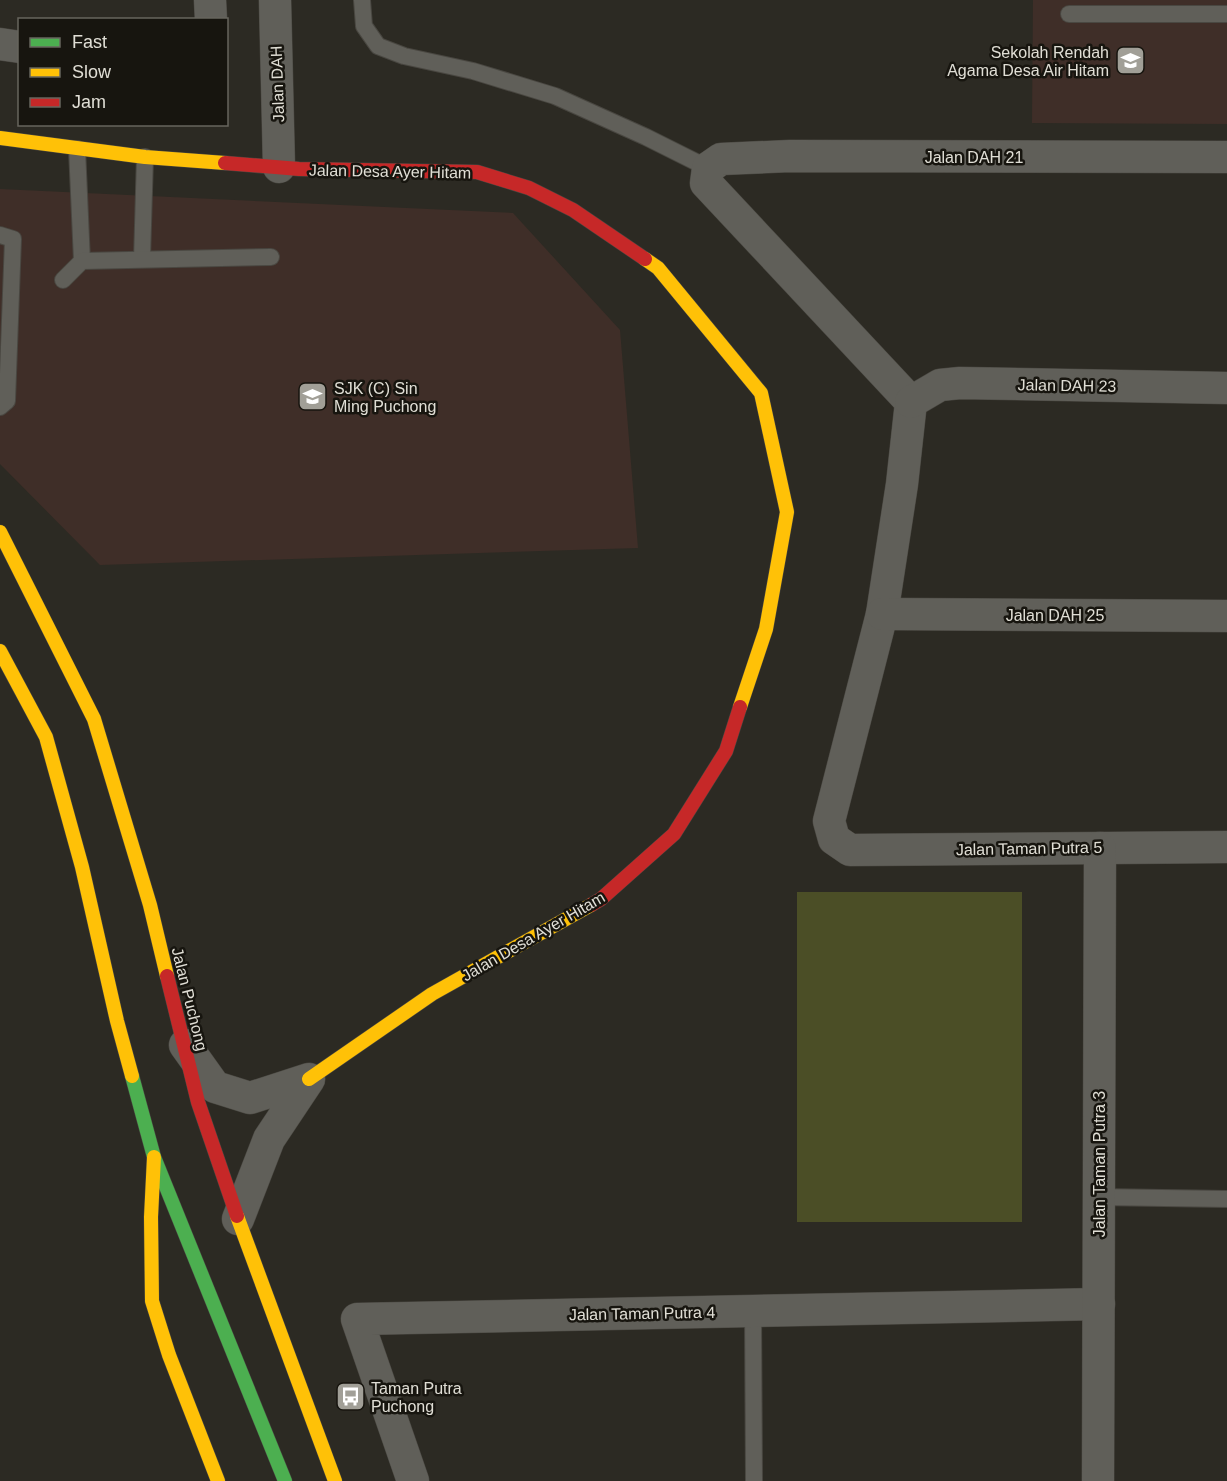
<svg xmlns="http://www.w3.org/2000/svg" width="1227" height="1481" viewBox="0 0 1227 1481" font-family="Arial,sans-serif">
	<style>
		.education { fill: #3f2e28 }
		.green { fill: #4b4e26 }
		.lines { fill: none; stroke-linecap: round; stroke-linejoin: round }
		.lane-casing { stroke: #494741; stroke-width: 18 }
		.street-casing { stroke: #494741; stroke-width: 33 }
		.fast-casing { stroke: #494741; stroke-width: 15 }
		.slow-casing { stroke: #494741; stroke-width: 15 }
		.jam-casing { stroke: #494741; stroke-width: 15 }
		.lane { stroke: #605f59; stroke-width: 16 }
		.street { stroke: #605f59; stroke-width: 32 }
		.fast { stroke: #4caf50; stroke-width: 14 }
		.slow { stroke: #ffc107; stroke-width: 14 }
		.jam { stroke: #c62828; stroke-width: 14 }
		.labels { text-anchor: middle; stroke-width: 5; stroke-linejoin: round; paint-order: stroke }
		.poi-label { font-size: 16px; fill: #e0ded5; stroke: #17150f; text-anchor: start }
		.street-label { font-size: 16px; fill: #e0ded5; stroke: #17150f }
	</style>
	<rect width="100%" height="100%" fill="#2c2a23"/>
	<g class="education">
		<polygon points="1033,0 1227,0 1227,124 1032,123"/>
		<polygon points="0,189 513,213 620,330 638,548 100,565 0,464"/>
	</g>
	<rect class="green" x="797" y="892" width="225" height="330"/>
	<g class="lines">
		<defs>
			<g id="lane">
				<polyline points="362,0 364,26 378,46 404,56 473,71 555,96 646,137 708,168"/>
				<polyline points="1069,14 1227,14"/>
				<polyline points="77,149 82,261"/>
				<polyline points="0,235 13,239 7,401 0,407"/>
				<polyline points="142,259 145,157"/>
				<polyline points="63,280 82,261 271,257"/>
				<polyline points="1099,1197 1227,1199"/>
				<polyline points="753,1311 754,1481"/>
			</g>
			<g id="street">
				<polyline points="210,0 211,20"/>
				<polyline points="275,0 279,167"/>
				<polyline points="0,44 20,47"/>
				<polyline points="1227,157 790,156 721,159 708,168 706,183 911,402 902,484 882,614 829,821 834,839 850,850 1227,847"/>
				<polyline points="911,402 940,385 960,383 1227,388"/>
				<polyline points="882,614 1227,616"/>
				<polyline points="185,1045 215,1087 250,1098 309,1079 269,1139 238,1219"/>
				<polyline points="413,1481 357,1319 1099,1304"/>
				<polyline points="1098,1481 1100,848"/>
			</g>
			<polyline id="fast" points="132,1076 154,1157 285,1481"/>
			<g id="slow">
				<polyline points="0,138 145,157 225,163"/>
				<polyline points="645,259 658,268 761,393 787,512 766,629 740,707"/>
				<polyline points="0,532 94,719 150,905 167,976"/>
				<polyline points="0,651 46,737 82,867 117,1021 132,1076"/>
				<polyline points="309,1079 432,994 591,905"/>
				<polyline points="154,1157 151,1217 152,1301 169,1355 218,1481"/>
				<polyline points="237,1216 335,1481"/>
			</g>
			<g id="jam">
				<polyline points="225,163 299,169 477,172 529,188 573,210 645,259"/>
				<polyline points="591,905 601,899 674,834 726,751 740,707"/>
				<polyline points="167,976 198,1102 237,1216"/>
			</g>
		</defs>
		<use href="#lane" class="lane-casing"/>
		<use href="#street" class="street-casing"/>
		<use href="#fast" class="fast-casing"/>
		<use href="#slow" class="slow-casing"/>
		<use href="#jam" class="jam-casing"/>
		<use href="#lane" class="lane"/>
		<use href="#street" class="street"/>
		<use href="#fast" class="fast"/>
		<use href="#slow" class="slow"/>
		<use href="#jam" class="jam"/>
	</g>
	<defs>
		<symbol id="school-square" viewBox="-11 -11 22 22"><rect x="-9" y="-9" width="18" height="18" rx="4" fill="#a19f97" stroke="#17150f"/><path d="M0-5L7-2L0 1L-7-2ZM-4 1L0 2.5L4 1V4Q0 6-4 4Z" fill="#fff"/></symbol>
		<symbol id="bus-square" viewBox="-11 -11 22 22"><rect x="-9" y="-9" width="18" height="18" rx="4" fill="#a19f97" stroke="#17150f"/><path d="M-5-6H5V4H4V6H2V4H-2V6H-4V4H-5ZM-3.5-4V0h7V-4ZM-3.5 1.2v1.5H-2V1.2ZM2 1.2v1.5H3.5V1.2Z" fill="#fff"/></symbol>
	</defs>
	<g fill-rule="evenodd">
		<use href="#school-square" x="1114" y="44" width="33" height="33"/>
		<use href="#school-square" x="296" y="380" width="33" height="33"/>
		<use href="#bus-square" x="334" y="1380" width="33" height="33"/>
	</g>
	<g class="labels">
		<g class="poi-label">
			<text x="1109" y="58" text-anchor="end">Sekolah Rendah<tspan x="1109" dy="18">Agama Desa Air Hitam</tspan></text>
			<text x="334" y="394">SJK (C) Sin<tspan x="334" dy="18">Ming Puchong</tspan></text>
			<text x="371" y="1394">Taman Putra<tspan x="371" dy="18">Puchong</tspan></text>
		</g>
		<g class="street-label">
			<text transform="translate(277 84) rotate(-92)" y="6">Jalan DAH</text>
			<text x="974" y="163">Jalan DAH 21</text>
			<text transform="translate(390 171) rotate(1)" y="6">Jalan Desa Ayer Hitam</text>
			<text transform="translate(1067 385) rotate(1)" y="6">Jalan DAH 23</text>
			<text x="1055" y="621">Jalan DAH 25</text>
			<text transform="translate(1029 848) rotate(-1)" y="6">Jalan Taman Putra 5</text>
			<text transform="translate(533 936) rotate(-30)" y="6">Jalan Desa Ayer Hitam</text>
			<text transform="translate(190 999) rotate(76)" y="6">Jalan Puchong</text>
			<text transform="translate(1099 1164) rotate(-90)" y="6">Jalan Taman Putra 3</text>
			<text transform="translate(642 1313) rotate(-1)" y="6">Jalan Taman Putra 4</text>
		</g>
	</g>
	<rect x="18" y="18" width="210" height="108" fill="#17150f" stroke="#67655e" stroke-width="1.5"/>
	<rect x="30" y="38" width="30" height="9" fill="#4caf50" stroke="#67655e" stroke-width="1.5"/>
	<text x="72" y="48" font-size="18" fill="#e0ded5">Fast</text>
	<rect x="30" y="68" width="30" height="9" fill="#ffc107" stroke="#67655e" stroke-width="1.5"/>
	<text x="72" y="78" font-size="18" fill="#e0ded5">Slow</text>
	<rect x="30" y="98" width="30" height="9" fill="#c62828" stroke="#67655e" stroke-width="1.5"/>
	<text x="72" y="108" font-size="18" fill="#e0ded5">Jam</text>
</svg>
